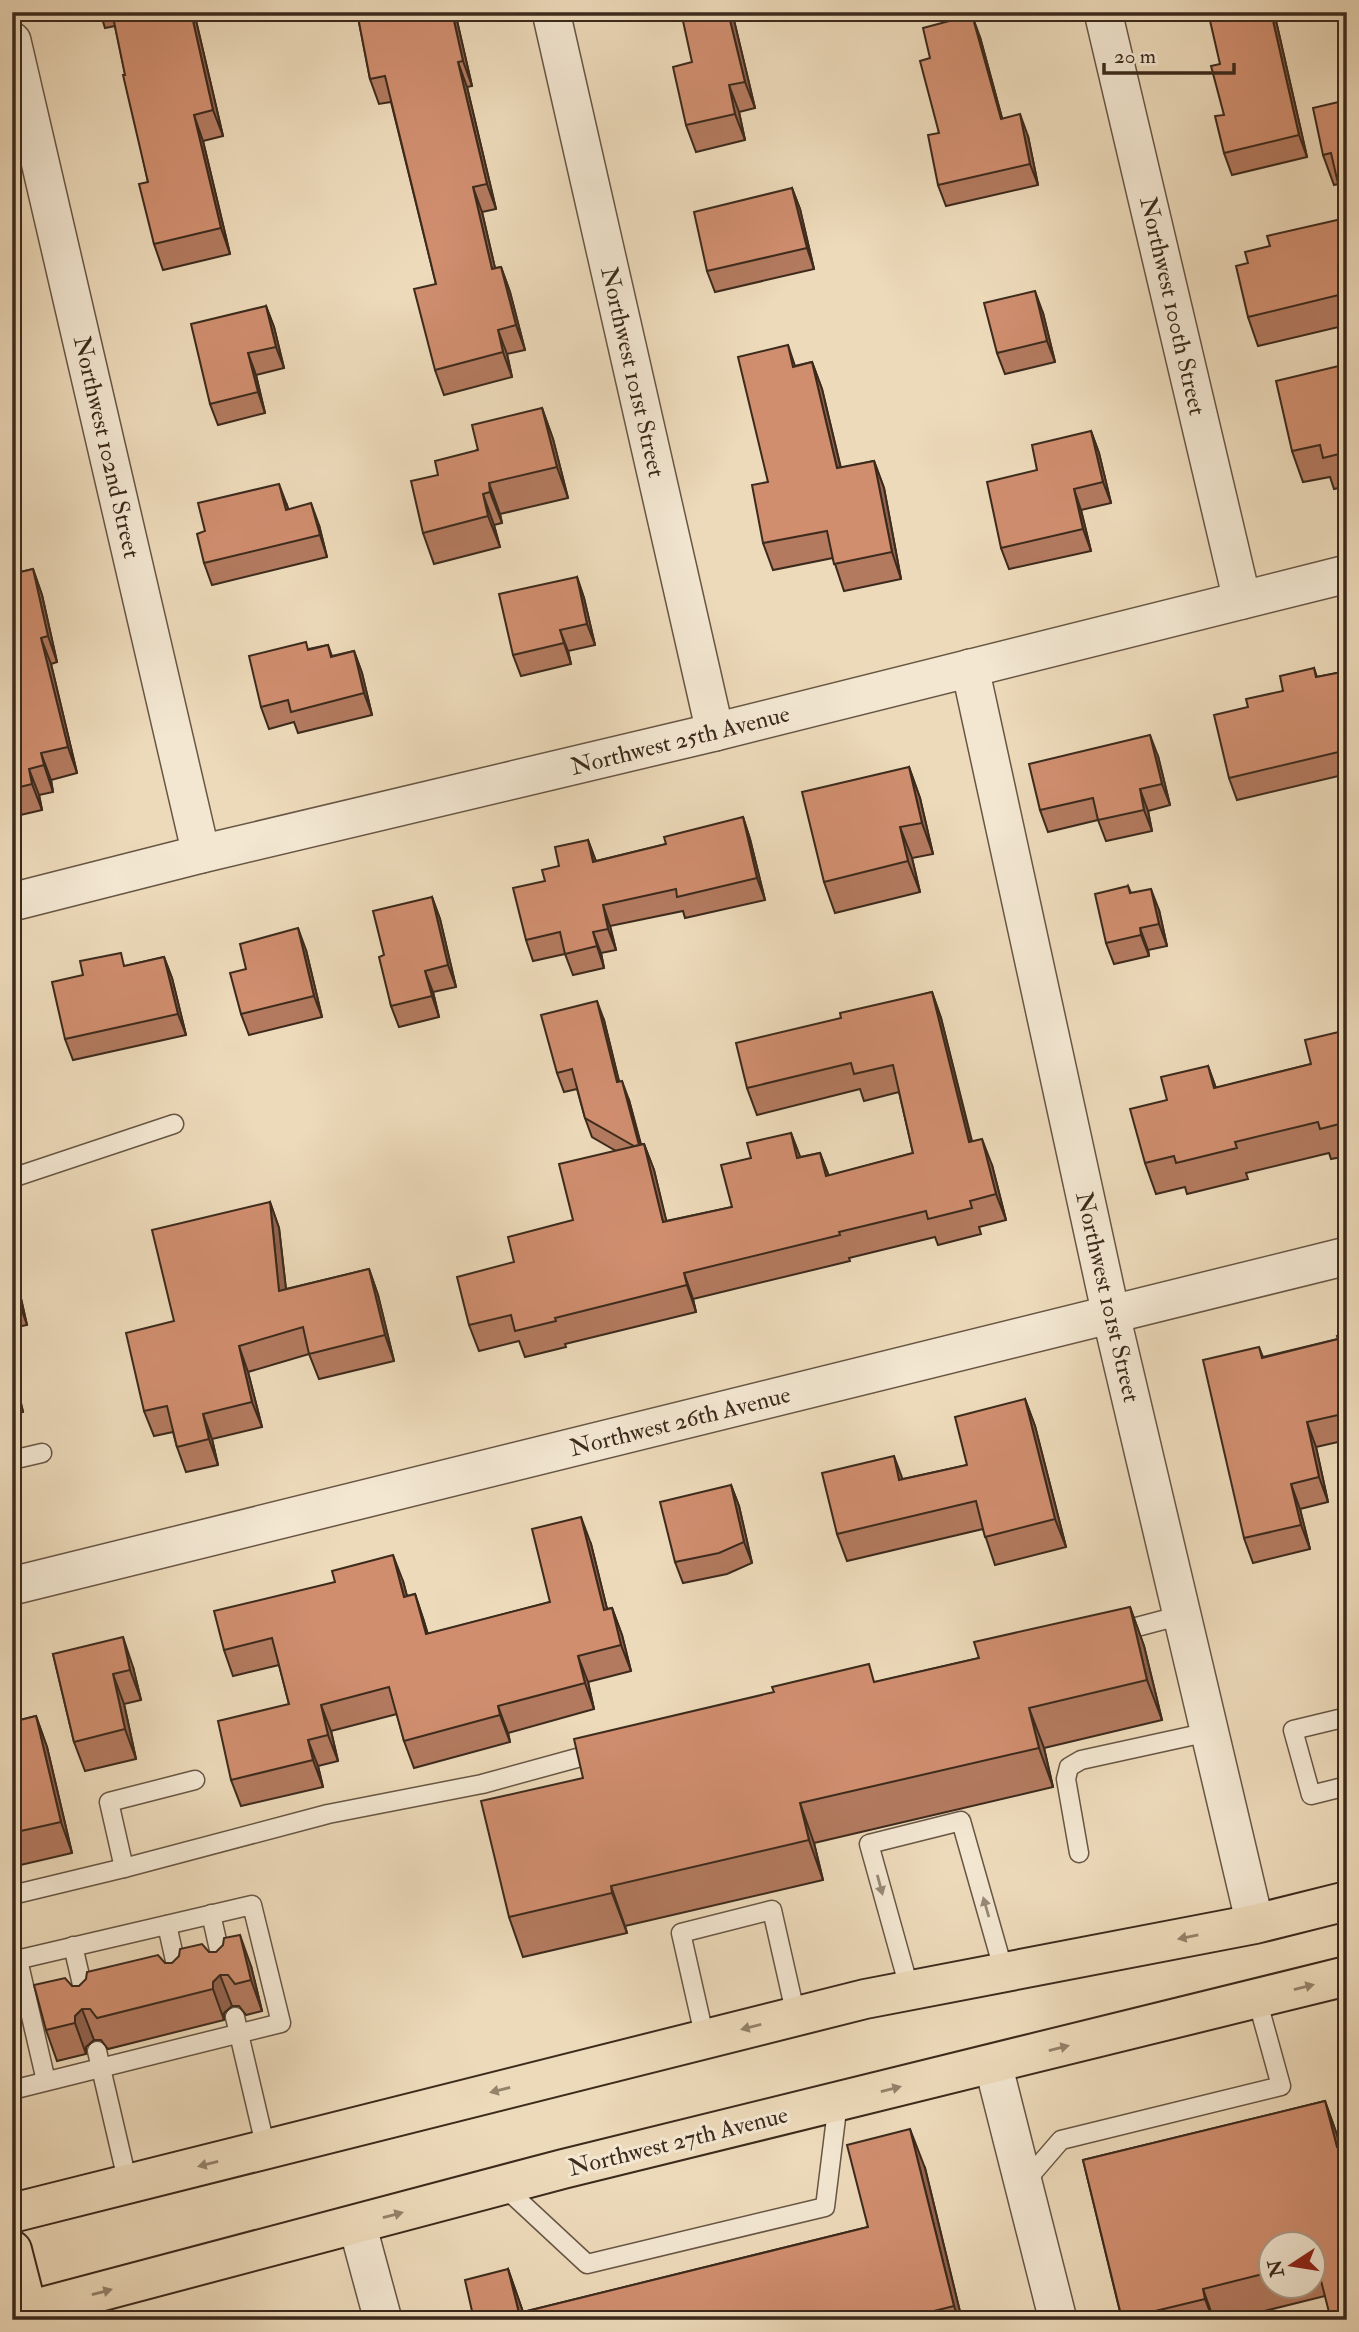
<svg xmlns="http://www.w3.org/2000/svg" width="1359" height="2332" viewBox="0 0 1359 2332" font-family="'IM FELL Double Pica',serif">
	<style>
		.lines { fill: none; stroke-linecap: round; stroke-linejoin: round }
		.service-casing { stroke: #685644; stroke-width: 21 }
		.minor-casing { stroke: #685644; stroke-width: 40 }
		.primary-casing { stroke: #3c2a1c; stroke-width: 42 }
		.service { stroke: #f3e7d2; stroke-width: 18 }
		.minor { stroke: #f3e7d2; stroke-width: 37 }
		.primary { stroke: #eddaba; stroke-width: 38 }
		.wall { fill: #b37a5f; stroke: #3c2a1c; stroke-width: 2; fill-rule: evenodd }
		.shaded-wall { fill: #92634e; stroke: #3c2a1c; stroke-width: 2 }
		.building { fill: #d08e6f; stroke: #3c2a1c; stroke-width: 2 }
		.oneway { fill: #988877 }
		.oneway2 { fill: #94826b }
		.labels { text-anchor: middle; stroke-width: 6; stroke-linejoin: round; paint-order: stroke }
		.street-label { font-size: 24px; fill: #3c2a1c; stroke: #f3e7d2 }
	</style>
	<rect width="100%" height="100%" fill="#eddaba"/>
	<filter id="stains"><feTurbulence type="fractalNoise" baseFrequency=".00286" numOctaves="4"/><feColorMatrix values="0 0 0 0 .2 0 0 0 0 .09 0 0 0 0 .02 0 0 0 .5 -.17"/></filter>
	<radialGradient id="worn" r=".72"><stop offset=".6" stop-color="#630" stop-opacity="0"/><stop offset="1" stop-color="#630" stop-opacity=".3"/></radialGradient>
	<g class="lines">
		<defs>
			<g id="service">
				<polyline points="12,1178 174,1124"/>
				<polyline points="12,1460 42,1453"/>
				<polyline points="1114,1633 1182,1615"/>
				<polyline points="1347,1717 1293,1730 1311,1795 1347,1786"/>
				<polyline points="1079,1853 1066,1779 1069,1767 1081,1760 1209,1732"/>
				<polyline points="124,1868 328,1814 482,1784 599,1752"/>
				<polyline points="12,1895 124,1868 109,1802 195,1780"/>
				<polyline points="211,1914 224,1972"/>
				<polyline points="167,1925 180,1983"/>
				<polyline points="73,1946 87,2006"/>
				<polyline points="18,1960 46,2081"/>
				<polyline points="12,1961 252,1905 281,2023 12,2090"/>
				<polyline points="910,1991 869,1844 961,1821 1004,1972"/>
				<polyline points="235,2017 266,2149"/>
				<polyline points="705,2039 681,1933 772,1910 796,2016"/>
				<polyline points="97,2051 128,2184"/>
				<polyline points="1023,2184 1061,2140 1281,2086 1257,1999"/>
				<polyline points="502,2185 587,2264 825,2207 838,2102"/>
			</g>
			<g id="minor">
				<polyline points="551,12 715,732"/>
				<polyline points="1103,12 1242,600"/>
				<polyline points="12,41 201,854"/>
				<polyline points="970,668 1111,1315 1255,1924"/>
				<polyline points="12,902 201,854 715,732 1347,574"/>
				<polyline points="12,1586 1347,1256"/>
				<polyline points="993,2064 1058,2320"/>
				<polyline points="357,2224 383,2320"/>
			</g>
			<g id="primary">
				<polyline points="12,2213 865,1999 1255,1924 1347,1901"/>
				<polyline points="12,2250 30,2320"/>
				<polyline points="12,2315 563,2169 1347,1976"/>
			</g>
		</defs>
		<use href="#service" class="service-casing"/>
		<use href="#minor" class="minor-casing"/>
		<use href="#primary" class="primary-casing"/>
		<use href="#service" class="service"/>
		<use href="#minor" class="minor"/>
		<use href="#primary" class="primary"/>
	</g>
	<g class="wall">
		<polygon points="100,12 194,12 223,136 203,141 230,254 163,270 154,244 148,182 115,26 105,28"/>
		<polygon points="357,12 455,12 472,86 467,87 496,209 482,212 495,268 501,267 510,292 525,350 507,354 512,377 444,395 435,370 436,284 391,102 379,104 370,79"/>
		<polygon points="732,12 755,108 739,112 745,140 696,152 686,125 692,62"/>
		<polygon points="1274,12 1307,157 1232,175 1224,153 1224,115 1220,64"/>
		<polygon points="980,37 1002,118 1028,136 1038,185 946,206 938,185 939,133 930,58"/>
		<polygon points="1347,100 1347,325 1258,346 1248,317 1248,263 1270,246 1346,218 1338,184 1334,185 1323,155"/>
		<polygon points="792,188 800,209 814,269 715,292 707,271"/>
		<polygon points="266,306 274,327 284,368 256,375 265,413 218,425 210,404"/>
		<polygon points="1043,313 1055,362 1005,374 997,353"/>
		<polygon points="788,345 795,366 812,362 822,389 841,468 874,461 884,488 901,579 844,591 833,558 773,570 763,543 768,482"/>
		<polygon points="1347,364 1347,486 1334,489 1330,477 1303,482 1292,451"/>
		<polygon points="542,408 553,439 568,498 500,514 502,523 494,525 500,547 434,564 423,533 438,475"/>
		<polygon points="1091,431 1099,453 1111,503 1081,510 1091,551 1009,569 1001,548 1037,470"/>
		<polygon points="287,505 288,509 319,525 327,557 212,585 204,563"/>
		<polygon points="33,569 42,595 57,662 51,664 77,773 51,780 53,792 39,795 42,810 12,817 12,574"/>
		<polygon points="577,577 584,598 595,645 568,651 571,664 521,676 513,655"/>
		<polygon points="328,645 332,656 354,651 362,673 372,715 298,733 294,722 269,729 261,707 309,649"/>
		<polygon points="1314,668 1317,677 1347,671 1347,774 1237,800 1229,778 1248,707 1283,691"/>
		<polygon points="1158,756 1170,805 1148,811 1152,831 1106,841 1098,820 1048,832 1040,810"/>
		<polygon points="909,767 920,798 933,854 912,858 920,892 835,913 824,882"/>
		<polygon points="743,817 750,839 765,900 685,918 683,911 610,926 616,950 601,953 604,968 573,975 565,954 533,961 526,940 545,881 559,866 588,840 596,861 666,844"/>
		<polygon points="1128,886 1131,893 1159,910 1167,946 1148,950 1149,956 1114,964 1106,943"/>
		<polygon points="432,897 440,919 456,987 433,992 439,1017 399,1027 391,1006 384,955"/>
		<polygon points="306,950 322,1017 249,1035 241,1014 246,969"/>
		<polygon points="164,957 172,978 186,1035 73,1060 65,1039 126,966"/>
		<polygon points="932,992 941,1018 972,1141 992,1165 1006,1220 979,1227 981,1234 938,1245 935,1237 849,1258 850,1261 693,1299 696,1312 565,1344 566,1347 525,1357 519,1341 479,1351 469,1325 514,1262 573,1220 616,1151 592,1137 585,1118 577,1089 564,1092 557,1073 604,1020 619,1082 629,1100 641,1144 644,1144 654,1170 666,1221 732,1207 751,1158 791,1133 800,1157 820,1153 829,1176 913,1153 899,1092 864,1101 860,1089 757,1115 747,1088 841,1018"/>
		<polygon points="1347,1030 1347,1156 1331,1159 1329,1153 1246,1173 1248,1179 1187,1194 1185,1187 1156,1194 1145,1163 1167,1100 1208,1066 1216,1088 1311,1064"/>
		<polygon points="270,1202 279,1228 286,1289 369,1269 378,1295 394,1361 319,1379 309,1354 248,1372 262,1427 212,1439 218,1465 186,1472 177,1447 173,1432 154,1436 144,1411 174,1321"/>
		<polygon points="12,1269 17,1281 27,1325 12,1328"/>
		<polygon points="1347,1334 1347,1440 1316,1447 1328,1502 1300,1509 1310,1549 1253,1563 1244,1538 1259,1347 1263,1357 1338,1339"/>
		<polygon points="12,1365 23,1412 12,1414"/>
		<polygon points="1025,1399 1035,1426 1066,1547 995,1565 983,1529 847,1561 837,1534 903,1479 967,1465"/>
		<polygon points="731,1485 739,1506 752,1563 727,1574 683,1583 675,1562"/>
		<polygon points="591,1544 607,1609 612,1608 622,1635 631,1671 588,1682 594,1709 508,1733 510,1742 414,1768 404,1741 397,1714 331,1731 338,1761 318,1766 323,1787 241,1806 231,1780 289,1704 279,1665 233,1676 224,1650 403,1581 407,1596 415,1594 428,1634 550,1602"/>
		<polygon points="1130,1607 1144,1646 1162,1720 1044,1748 1053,1787 814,1843 823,1880 625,1926 627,1933 523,1957 509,1917 583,1778 876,1682 979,1658"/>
		<polygon points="53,1654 133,1667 141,1700 124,1704 136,1759 85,1771 74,1742"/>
		<polygon points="36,1716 47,1747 72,1853 12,1867 12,1722"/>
		<polygon points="209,1952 251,1966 262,2011 246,2015 239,2006 232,2006 224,2013 224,2020 108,2049 101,2040 94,2040 86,2047 86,2054 57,2061 46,2030 72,1986 79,1986 165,1963 172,1963"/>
		<path d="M1325 2101 1337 2135 1325 2296 1228 2320H1122L1083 2160ZM1271 2244H1313V2286H1271Z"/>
		<polygon points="925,2168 962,2320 474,2320 508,2269 523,2312 868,2227"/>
	</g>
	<g class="shaded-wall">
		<polygon points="191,12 194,12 223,136 213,110"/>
		<polygon points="452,12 455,12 472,86 463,61"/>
		<polygon points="728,12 732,12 755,108 745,82"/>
		<polygon points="1271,12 1274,12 1307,157 1299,135"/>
		<polygon points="972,15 980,37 1008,140 1001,119"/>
		<polygon points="458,62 467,87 496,209 487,184"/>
		<polygon points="729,85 739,112 745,140 735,114"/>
		<polygon points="1020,114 1028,136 1038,185 1030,164"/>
		<polygon points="194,115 203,141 230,254 221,228"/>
		<polygon points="473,187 482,212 501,294 492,269"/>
		<polygon points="792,188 800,209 814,269 807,248"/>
		<polygon points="501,267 510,292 525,350 516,325"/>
		<polygon points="1035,291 1043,313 1055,362 1047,341"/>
		<polygon points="266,306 274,327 284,368 276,347"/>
		<polygon points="498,330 507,354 512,377 503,352"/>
		<polygon points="248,353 256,375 265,413 258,392"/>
		<polygon points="812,362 822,389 847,495 837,468"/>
		<polygon points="542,408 553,439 568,498 557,467"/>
		<polygon points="1091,431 1099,453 1111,503 1103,482"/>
		<polygon points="874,461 884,488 901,579 892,552"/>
		<polygon points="489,483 500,514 502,523 490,492"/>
		<polygon points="279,484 287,505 294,531 286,510"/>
		<polygon points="1074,489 1081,510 1091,551 1083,529"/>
		<polygon points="483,494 494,525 500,547 488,516"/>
		<polygon points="311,503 319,525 327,557 320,535"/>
		<polygon points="33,569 42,595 57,662 48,636"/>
		<polygon points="577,577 584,598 595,645 587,624"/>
		<polygon points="560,630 568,651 571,664 564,643"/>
		<polygon points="41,638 51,664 77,773 68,747"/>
		<polygon points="354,651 362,673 372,715 364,693"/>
		<polygon points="1150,735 1158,756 1170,805 1162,784"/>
		<polygon points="41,753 51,780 53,792 44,765"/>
		<polygon points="909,767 920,798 933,854 922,823"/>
		<polygon points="29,769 39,795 42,810 32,784"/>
		<polygon points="1140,789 1148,811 1152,831 1144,810"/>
		<polygon points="743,817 750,839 765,900 757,878"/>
		<polygon points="900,827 912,858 920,892 908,861"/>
		<polygon points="588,840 596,862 593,862"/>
		<polygon points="1151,889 1159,910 1167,946 1159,924"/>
		<polygon points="432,897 440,919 456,987 448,965"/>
		<polygon points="603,905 610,926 616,950 608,929"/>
		<polygon points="298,928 306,950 322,1017 314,996"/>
		<polygon points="1140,928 1148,950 1149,956 1141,935"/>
		<polygon points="593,932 601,953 604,968 597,946"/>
		<polygon points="164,957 172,978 186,1035 178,1014"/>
		<polygon points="425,971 433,992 439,1017 432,996"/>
		<polygon points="932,992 941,1018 978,1168 969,1142"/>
		<polygon points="597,1001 604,1020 624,1101 617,1082"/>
		<polygon points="1208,1066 1219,1097 1214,1088"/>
		<polygon points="622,1081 629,1100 647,1169 640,1150"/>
		<polygon points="791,1133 801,1159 797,1158"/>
		<polygon points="982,1139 992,1165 1006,1220 996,1194"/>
		<polygon points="644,1144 654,1170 673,1248 663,1222"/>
		<polygon points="820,1153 830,1179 826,1176"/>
		<polygon points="270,1202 279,1228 289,1316 279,1291"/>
		<polygon points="12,1269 17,1281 27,1325 16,1294 12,1279"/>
		<polygon points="369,1269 378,1295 394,1361 385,1335"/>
		<polygon points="684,1273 693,1299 696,1312 687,1285"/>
		<polygon points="239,1346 248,1372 262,1427 252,1402"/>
		<polygon points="12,1365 23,1412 12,1383"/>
		<polygon points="1025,1399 1035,1426 1066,1547 1055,1519"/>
		<polygon points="203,1414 212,1439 218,1465 209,1439"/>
		<polygon points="1307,1422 1316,1447 1328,1502 1319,1477"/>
		<polygon points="894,1456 904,1483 899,1480"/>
		<polygon points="1291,1484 1300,1509 1310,1549 1301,1525"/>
		<polygon points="731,1485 739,1506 752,1563 744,1542"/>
		<polygon points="581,1517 591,1544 614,1637 604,1610"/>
		<polygon points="393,1555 403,1581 414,1623 404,1597"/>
		<polygon points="415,1594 424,1621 435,1661 426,1634"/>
		<polygon points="1130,1607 1144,1646 1162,1720 1147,1680"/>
		<polygon points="612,1608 622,1635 631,1671 621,1645"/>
		<polygon points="123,1637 133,1667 141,1700 130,1670"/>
		<polygon points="578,1656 588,1682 594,1709 585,1683"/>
		<polygon points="113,1674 124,1704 136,1759 125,1729"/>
		<polygon points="321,1705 331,1731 338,1761 328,1735"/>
		<polygon points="498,1706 508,1733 510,1742 500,1715"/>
		<polygon points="1029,1708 1044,1748 1053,1787 1039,1748"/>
		<polygon points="36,1716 47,1747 72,1853 61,1822"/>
		<polygon points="308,1740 318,1766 323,1787 313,1760"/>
		<polygon points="800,1803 814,1843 823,1880 809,1840"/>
		<polygon points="611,1886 625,1926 627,1933 612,1893"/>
		<polygon points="240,1935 251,1966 262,2011 251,1980"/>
		<polygon points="220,1975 232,2006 224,2013 224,2020 213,1989 213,1982"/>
		<polygon points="82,2009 94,2040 86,2047 86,2054 75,2023 75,2016"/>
		<polygon points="1325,2101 1337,2135 1347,2172 1337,2147"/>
		<polygon points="910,2129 925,2168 962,2320 959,2320 954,2306"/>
		<polygon points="508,2269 522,2309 525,2320 519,2313"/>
		<polygon points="1203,2289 1214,2320 1213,2320 1205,2299"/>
	</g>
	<g class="building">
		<polygon points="112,12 191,12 213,110 194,115 221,228 154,244 139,184 148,182 123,75 125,75"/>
		<polygon points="357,12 452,12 463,61 458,62 487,184 473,187 492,269 501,267 516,325 498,330 503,352 435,370 414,289 436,284 385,76 370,79"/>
		<polygon points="681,12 728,12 745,82 729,85 735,114 686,125 673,67 692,62"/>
		<polygon points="1208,12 1271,12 1299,135 1224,153 1215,116 1224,115 1211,66 1220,64"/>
		<polygon points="972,15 1001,119 1020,114 1030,164 938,185 928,135 939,133 920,61 930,58 923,28"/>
		<polygon points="1347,100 1347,293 1248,317 1236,266 1248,263 1245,252 1270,246 1267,236 1346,218 1331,153 1323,155 1313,108"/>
		<polygon points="792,188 807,248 707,271 694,212"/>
		<polygon points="1035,291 1047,341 997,353 984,303"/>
		<polygon points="266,306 276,347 248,353 258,392 210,404 191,324"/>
		<polygon points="788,345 793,367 812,362 837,468 874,461 892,552 834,564 827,531 763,543 752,485 768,482 738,357"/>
		<polygon points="1347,364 1347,452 1323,458 1320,445 1292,451 1276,381"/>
		<polygon points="542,408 557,467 489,483 490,492 483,494 488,516 423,533 411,481 438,475 435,461 478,450 472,425"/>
		<polygon points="1091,431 1103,482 1074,489 1083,529 1001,548 987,482 1037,470 1032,445"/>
		<polygon points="279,484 286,510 311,503 320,535 204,563 197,534 205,531 198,503"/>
		<polygon points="33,569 48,636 41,638 68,747 41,753 44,765 29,769 32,784 12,789 12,574"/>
		<polygon points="577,577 587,624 560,630 564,643 513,655 499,594"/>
		<polygon points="306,642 308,650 328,645 331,657 354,651 364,693 291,712 288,700 261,707 249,656"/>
		<polygon points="1314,668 1316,677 1347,671 1347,750 1229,778 1214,715 1248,707 1246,699 1283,691 1280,676"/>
		<polygon points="1150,735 1162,784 1140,789 1144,810 1098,820 1093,798 1040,810 1029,764"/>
		<polygon points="909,767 922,823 900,827 908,861 824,882 802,792"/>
		<polygon points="743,817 757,878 677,897 676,889 603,905 608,929 593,932 597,946 565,954 560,932 526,940 513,888 545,881 542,870 559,866 555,847 588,840 593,862 666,844 664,837"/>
		<polygon points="1128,886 1130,893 1151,889 1159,924 1140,928 1141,935 1106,943 1095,894"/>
		<polygon points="432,897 448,965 425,971 432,996 391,1006 379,957 384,955 373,911"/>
		<polygon points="298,928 314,996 241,1014 230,973 246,969 240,944"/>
		<polygon points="121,953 124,966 164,957 178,1014 65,1039 52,982 83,975 80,961"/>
		<polygon points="932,992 969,1142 982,1139 996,1194 970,1201 972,1208 928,1219 926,1211 839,1232 840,1235 684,1273 687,1285 555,1318 556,1321 515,1331 511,1315 469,1325 457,1277 514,1262 508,1237 573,1220 559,1164 644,1144 663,1222 732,1207 721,1165 751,1158 747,1143 791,1133 797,1158 820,1153 826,1176 913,1153 893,1065 854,1074 851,1063 747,1088 736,1043 841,1018 840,1013"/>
		<polygon points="597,1001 617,1082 622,1081 639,1145 634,1146 585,1118 572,1069 557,1073 541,1015"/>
		<polygon points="1347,1030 1347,1122 1320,1129 1318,1122 1235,1142 1237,1148 1176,1163 1174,1156 1145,1163 1130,1109 1167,1100 1161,1077 1208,1066 1214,1088 1311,1064 1305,1040"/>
		<polygon points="270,1202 279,1291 369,1269 385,1335 309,1354 303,1327 239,1346 252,1402 203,1414 209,1439 177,1447 167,1406 144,1411 126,1333 174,1321 152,1230"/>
		<polygon points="12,1279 16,1294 12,1295"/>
		<polygon points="1347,1334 1347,1413 1307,1422 1319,1477 1291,1484 1301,1525 1244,1538 1203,1360 1259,1347 1262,1358 1338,1339 1337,1336"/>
		<polygon points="1025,1399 1055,1519 985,1537 976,1501 837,1534 822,1473 894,1456 899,1480 967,1465 955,1417"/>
		<polygon points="731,1485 744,1542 719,1553 675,1562 660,1502"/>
		<polygon points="581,1517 604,1610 612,1608 621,1645 578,1656 585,1683 498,1706 500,1715 404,1741 389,1687 321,1705 328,1735 308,1740 313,1760 231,1780 218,1721 289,1704 272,1638 224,1650 214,1611 335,1582 332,1571 393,1555 404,1597 415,1594 426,1634 550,1602 532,1529"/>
		<polygon points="1130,1607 1147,1680 1029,1708 1039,1748 800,1803 809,1840 611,1886 612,1893 509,1917 481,1801 583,1778 574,1739 774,1692 772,1687 869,1664 874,1682 979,1658 974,1642"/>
		<polygon points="123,1637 130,1670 113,1674 125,1729 74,1742 53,1654"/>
		<polygon points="36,1716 61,1822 12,1833 12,1722"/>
		<polygon points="240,1935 251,1980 235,1984 228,1975 220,1975 213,1982 213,1989 97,2018 90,2009 82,2009 75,2016 75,2023 46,2030 34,1985 65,1978 72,1986 79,1986 86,1979 87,1972 158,1955 165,1963 172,1963 179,1956 180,1949 202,1944 209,1952 216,1952 223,1945 224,1938"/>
		<polygon points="1325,2101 1337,2147 1347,2144 1347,2320 1331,2320 1316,2261 1313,2262 1313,2244 1271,2244 1271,2272 1203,2289 1205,2299 1122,2319 1083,2160"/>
		<polygon points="910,2129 954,2306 898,2320 474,2320 465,2280 508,2269 519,2313 868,2227 847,2145"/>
	</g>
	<defs><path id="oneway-solid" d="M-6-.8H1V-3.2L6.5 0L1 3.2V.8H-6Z" transform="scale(1.75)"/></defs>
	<g class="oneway">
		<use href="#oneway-solid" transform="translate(880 1885) rotate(75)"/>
		<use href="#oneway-solid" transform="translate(986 1907) rotate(-106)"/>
	</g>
	<g class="oneway2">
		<use href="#oneway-solid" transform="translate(1188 1937) rotate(169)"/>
		<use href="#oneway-solid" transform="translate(1304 1987) rotate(-14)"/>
		<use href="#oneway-solid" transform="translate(751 2027) rotate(166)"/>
		<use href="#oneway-solid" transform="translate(1059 2048) rotate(-14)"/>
		<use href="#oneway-solid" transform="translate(891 2089) rotate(-14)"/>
		<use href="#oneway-solid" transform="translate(500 2090) rotate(166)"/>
		<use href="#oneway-solid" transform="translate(208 2164) rotate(166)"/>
		<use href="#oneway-solid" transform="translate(393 2215) rotate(-15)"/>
		<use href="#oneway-solid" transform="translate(102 2292) rotate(-15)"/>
	</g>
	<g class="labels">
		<g class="street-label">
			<text transform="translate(1173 306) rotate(77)" y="8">Northwest 100th Street</text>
			<text transform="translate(633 372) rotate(77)" y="8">Northwest 101st Street</text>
			<text transform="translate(107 447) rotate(77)" y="8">Northwest 102nd Street</text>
			<text transform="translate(680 740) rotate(-14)" y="8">Northwest 25th Avenue</text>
			<text transform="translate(1108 1297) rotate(77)" y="8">Northwest 101st Street</text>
			<text transform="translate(680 1421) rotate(-14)" y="8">Northwest 26th Avenue</text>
			<text transform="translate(678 2141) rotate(-14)" y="8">Northwest 27th Avenue</text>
		</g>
	</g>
	<rect width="1359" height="2332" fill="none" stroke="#eddaba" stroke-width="42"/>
	<rect x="14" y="14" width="1331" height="2304" fill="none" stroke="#3c2a1c" stroke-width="3.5"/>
	<rect x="21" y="21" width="1317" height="2290" fill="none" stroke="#3c2a1c" stroke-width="2"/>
	<g transform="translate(1292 2265) rotate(258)"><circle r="33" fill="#f3e7d2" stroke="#aa9b89" stroke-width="2"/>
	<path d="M0-5L12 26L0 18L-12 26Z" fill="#8f2418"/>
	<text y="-10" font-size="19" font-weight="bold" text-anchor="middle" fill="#3c2a1c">N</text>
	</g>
	<path d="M1104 63v10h130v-10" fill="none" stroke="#3c2a1c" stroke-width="3.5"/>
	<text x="1114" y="63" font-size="21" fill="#3c2a1c" stroke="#f3e7d2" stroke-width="5" paint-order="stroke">20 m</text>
	<rect width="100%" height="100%" filter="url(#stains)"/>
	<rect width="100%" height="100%" fill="url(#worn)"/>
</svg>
